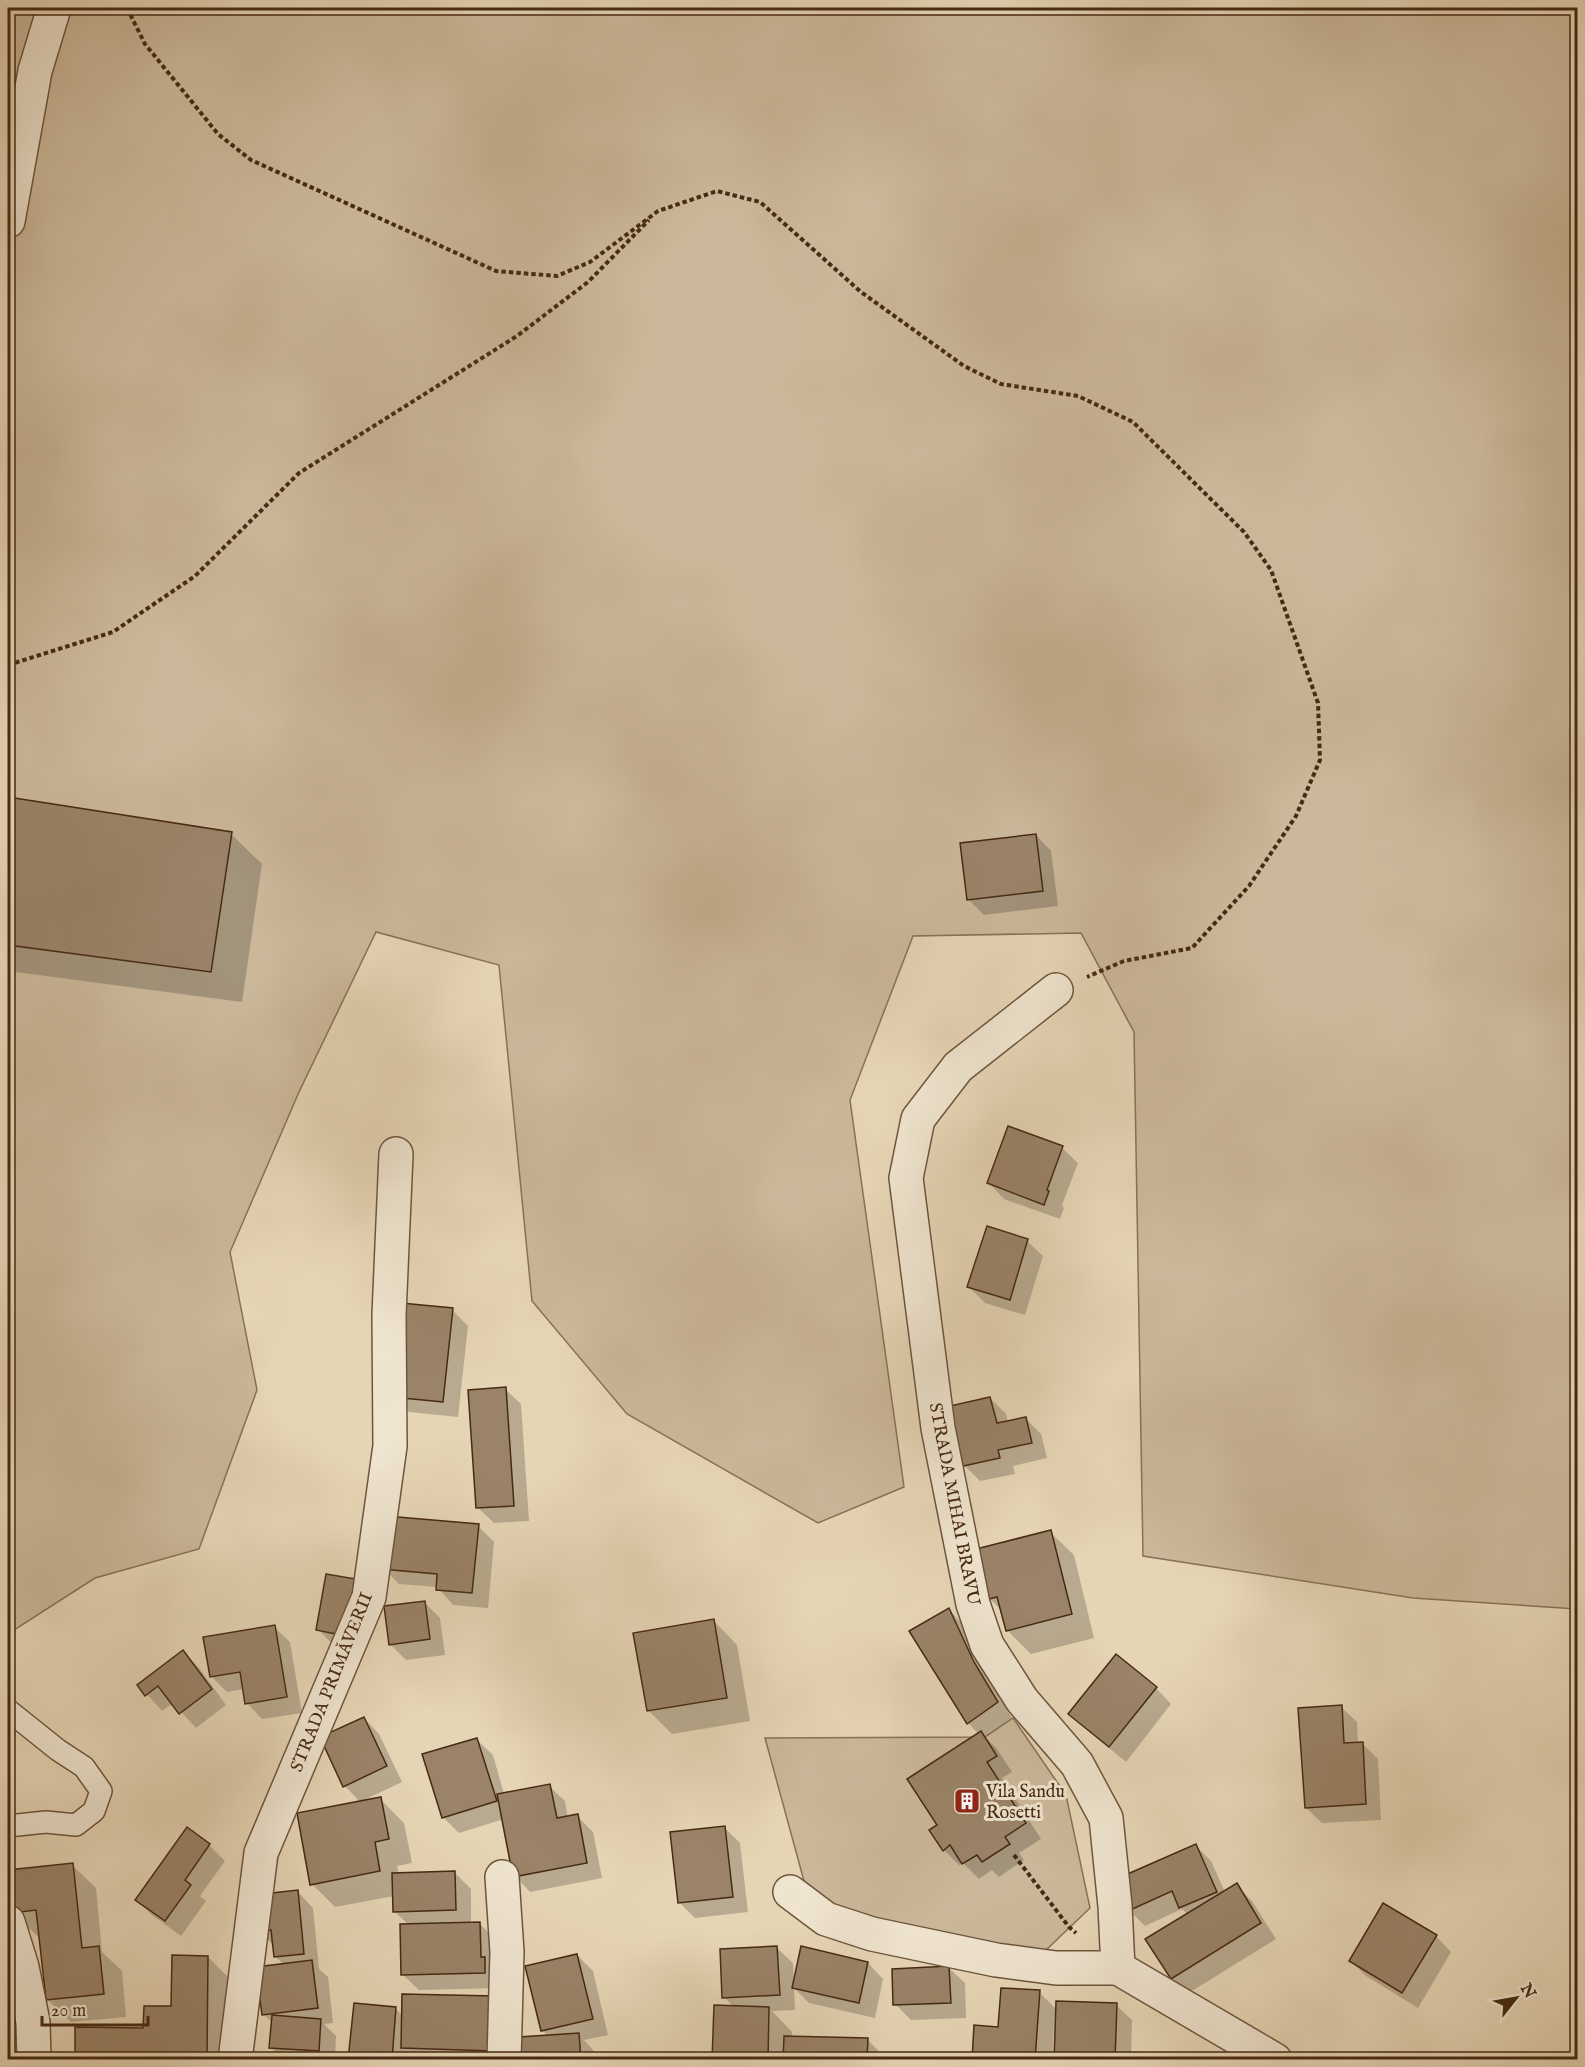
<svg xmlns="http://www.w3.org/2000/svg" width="1585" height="2067" viewBox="0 0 1585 2067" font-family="'IM FELL English',serif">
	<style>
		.green { fill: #cbb89a; stroke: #897157; stroke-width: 1.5 }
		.shadow { fill: #0003 }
		.building { fill: #9a8368; stroke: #472a14; stroke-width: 1.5 }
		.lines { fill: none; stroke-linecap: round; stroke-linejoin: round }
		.lane-casing { stroke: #6f553c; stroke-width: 24 }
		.street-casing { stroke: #6f553c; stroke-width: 36 }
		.path { stroke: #472a14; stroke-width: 4; stroke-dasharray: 4.5 3; stroke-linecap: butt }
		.lane { stroke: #efe4cf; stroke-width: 21 }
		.street { stroke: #efe4cf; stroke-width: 33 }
		.labels { text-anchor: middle; stroke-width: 6; stroke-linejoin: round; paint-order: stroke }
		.street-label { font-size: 18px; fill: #472a14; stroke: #efe4cf }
		.poi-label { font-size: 18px; fill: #472a14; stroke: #efe4cf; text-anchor: start }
	</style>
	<rect width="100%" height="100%" fill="#e6d5b5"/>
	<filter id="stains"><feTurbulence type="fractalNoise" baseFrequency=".00333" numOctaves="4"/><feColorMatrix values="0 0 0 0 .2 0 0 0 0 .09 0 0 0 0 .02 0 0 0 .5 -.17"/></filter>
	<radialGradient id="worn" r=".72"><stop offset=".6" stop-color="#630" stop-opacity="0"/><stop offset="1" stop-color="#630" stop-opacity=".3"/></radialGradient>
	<g class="green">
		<polygon points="8,8 1577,8 1577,1609 1413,1598 1143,1556 1134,1032 1081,933 913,936 850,1100 904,1487 818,1523 627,1414 532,1301 499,965 376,932 299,1092 230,1252 257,1390 199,1549 95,1578 8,1634"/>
		<polygon points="1013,1718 1066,1795 1090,1908 1045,1951 990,1947 844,1912 804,1881 765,1738 985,1737"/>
	</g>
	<g class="shadow">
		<polygon points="8,799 231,834 262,864 242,1002 8,971"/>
		<polygon points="1036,835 1051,851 1058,906 984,915 968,899"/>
		<polygon points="1062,1148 1078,1163 1062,1205 1064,1208 1060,1219 1004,1199 989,1183"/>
		<polygon points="987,1228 1027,1241 1043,1256 1025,1315 985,1303 969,1287"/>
		<polygon points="452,1310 468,1326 458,1417 409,1412 393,1397"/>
		<polygon points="505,1389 521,1404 529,1521 494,1523 478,1508"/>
		<polygon points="990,1398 1006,1414 1008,1422 1025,1418 1041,1434 1047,1458 1013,1466 1015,1474 980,1481 965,1466"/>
		<polygon points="478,1526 494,1542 488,1608 453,1605 437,1587 399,1584 383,1568"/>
		<polygon points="1050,1532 1074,1555 1094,1638 1031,1654 1007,1630 1002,1611 990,1599"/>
		<polygon points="355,1581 333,1645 318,1629"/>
		<polygon points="424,1602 440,1618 445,1655 406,1660 390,1644"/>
		<polygon points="949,1610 964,1625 989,1679 1012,1718 985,1737 997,1749 1012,1772 1002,1778 1041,1839 1019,1853 1024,1860 999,1877 992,1870 979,1879 963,1863 959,1865 944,1850 939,1825 979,1734 968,1723"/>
		<polygon points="714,1621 737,1645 750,1721 672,1734 648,1710"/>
		<polygon points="274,1627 290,1642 302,1713 262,1719 247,1703 244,1689 227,1692 211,1676"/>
		<polygon points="183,1652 199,1668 226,1705 196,1728 173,1703 162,1711 139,1685"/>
		<polygon points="1156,1688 1171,1704 1126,1762 1086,1729 1070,1714"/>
		<polygon points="1341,1707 1357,1722 1358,1744 1362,1743 1378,1759 1381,1820 1322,1823 1306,1808"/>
		<polygon points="364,1718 379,1734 402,1782 360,1802 345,1786"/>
		<polygon points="477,1740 493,1755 504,1794 549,1786 565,1801 568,1818 577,1816 593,1832 602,1878 530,1892 515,1876 504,1819 459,1833 444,1818 424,1755"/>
		<polygon points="380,1799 404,1823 412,1863 397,1866 399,1875 455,1873 471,1889 471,1924 479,1923 495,1939 500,1988 419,1990 403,1975 409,1925 394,1911 394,1896 335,1907 312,1884"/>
		<polygon points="725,1828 740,1843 748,1912 695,1918 679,1902"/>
		<polygon points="209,1845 225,1861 200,1896 206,1901 181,1936 152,1915 137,1900"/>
		<polygon points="1195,1845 1211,1861 1225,1892 1236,1885 1252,1901 1276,1939 1187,1994 1172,1978 1188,1915 1182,1909 1145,1926 1129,1910"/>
		<polygon points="72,1865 96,1888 102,1952 122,1971 126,2017 71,2022 47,1999 41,1935 37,1936 13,1912"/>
		<polygon points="298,1892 313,1908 319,1969 328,1977 333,2023 324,2024 336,2036 335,2060 283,2060 271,2047 273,2023 263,2014 284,1965 275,1956 274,1946 259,1931"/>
		<polygon points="1436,1936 1451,1952 1418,2008 1366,1976 1350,1960"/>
		<polygon points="777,1948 793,1963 794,1982 868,1963 883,1979 875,2018 809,2003 794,1988 795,2010 772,2011 792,2032 792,2037 867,2039 887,2060 714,2060 734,2007 724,1997"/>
		<polygon points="577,1955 593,1971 608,2035 584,2040 602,2060 522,2060 548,2036 543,2031 527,1967"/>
		<polygon points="208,1957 239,1988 238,2060 76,2060 145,2030 173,2008"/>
		<polygon points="949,1968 965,1983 966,2018 911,2020 895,2004"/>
		<polygon points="1039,1992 1055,2008 1052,2060 975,2060 1000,2029"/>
		<polygon points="404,1995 508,2060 414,2060 409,2054 408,2060 350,2060 395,2008 403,2016"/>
		<polygon points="1116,2005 1132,2020 1131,2060 1056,2060"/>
	</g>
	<g class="building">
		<polygon points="8,797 232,832 211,972 8,945"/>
		<polygon points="1036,834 1043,891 967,900 960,843"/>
		<polygon points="1008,1126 1063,1146 1047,1190 1049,1191 1044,1205 987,1183"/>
		<polygon points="987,1226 1028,1239 1010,1300 967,1287"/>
		<polygon points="401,1303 453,1308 443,1402 392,1397"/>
		<polygon points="506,1387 514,1506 476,1508 468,1390"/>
		<polygon points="990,1397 997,1423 1026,1417 1032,1443 998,1450 1000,1458 963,1466 950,1406"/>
		<polygon points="386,1516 479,1524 472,1593 436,1590 437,1574 381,1569"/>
		<polygon points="1051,1530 1072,1614 1006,1631 997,1597 989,1599 976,1549"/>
		<polygon points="326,1574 356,1579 346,1636 316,1630"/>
		<polygon points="425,1601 430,1639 389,1645 384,1606"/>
		<polygon points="949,1608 974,1662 998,1702 967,1724 909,1631"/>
		<polygon points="714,1619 727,1698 647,1711 633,1633"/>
		<polygon points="275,1625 287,1697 245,1704 240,1672 210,1677 203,1637"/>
		<polygon points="183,1650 212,1689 179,1714 158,1686 145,1696 137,1685"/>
		<polygon points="1116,1654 1157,1687 1109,1747 1068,1714"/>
		<polygon points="1342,1705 1344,1743 1363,1742 1366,1804 1305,1808 1298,1708"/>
		<polygon points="364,1717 387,1766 343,1787 320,1737"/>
		<polygon points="981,1731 997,1756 987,1762 1026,1823 1005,1837 1010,1844 982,1862 977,1855 962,1864 950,1845 943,1851 929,1830 937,1825 907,1779"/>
		<polygon points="477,1738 497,1801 442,1818 422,1754"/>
		<polygon points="550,1784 557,1818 578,1814 587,1863 513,1877 497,1794"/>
		<polygon points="381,1797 389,1839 375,1842 380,1871 310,1885 297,1813"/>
		<polygon points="725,1826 733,1897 678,1903 670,1832"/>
		<polygon points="187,1827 210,1844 185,1880 191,1885 165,1921 135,1900"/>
		<polygon points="1196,1844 1217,1892 1179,1908 1172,1891 1128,1911 1114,1880"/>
		<polygon points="73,1863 82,1948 99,1946 104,1994 46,2000 36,1910 12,1913 8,1870"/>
		<polygon points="455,1871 456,1910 393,1912 392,1873"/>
		<polygon points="1237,1883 1261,1923 1171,1979 1145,1939"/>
		<polygon points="298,1890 304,1954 274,1957 271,1930 257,1931 263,1894"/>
		<polygon points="1383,1903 1437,1935 1402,1993 1349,1961"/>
		<polygon points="480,1922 481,1957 485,1957 485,1973 401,1975 400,1924"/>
		<polygon points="777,1946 780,1995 722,1998 720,1949"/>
		<polygon points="801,1946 868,1962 859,2003 792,1988"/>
		<polygon points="577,1954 593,2019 541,2031 525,1966"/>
		<polygon points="172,1955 208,1956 207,2060 75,2060 75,2027 143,2028 144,2006 171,2006"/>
		<polygon points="312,1960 318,2008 262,2015 256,1967"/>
		<polygon points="949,1966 951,2003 893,2005 892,1969"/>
		<polygon points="1001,1988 1040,1990 1035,2060 972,2059 974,2025 998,2027"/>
		<polygon points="402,1994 495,1996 493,2051 401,2048"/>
		<polygon points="1056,2001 1117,2003 1115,2060 1054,2060"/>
		<polygon points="354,2003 396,2007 392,2060 348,2060"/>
		<polygon points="714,2005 769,2007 768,2060 712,2060"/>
		<polygon points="272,2015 321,2019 319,2051 269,2048"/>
		<polygon points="579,2033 581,2060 520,2060 519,2037"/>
		<polygon points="784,2036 868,2038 867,2060 783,2060"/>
	</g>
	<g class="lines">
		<defs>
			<polyline id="lane" points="8,1710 58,1750 84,1767 101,1791 94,1811 76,1825 46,1822 8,1826"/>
			<g id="street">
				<polyline points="8,221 35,71 54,8"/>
				<polyline points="1056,990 958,1067 918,1119 906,1178 938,1428 973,1604 987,1645 1022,1700 1077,1764 1106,1818 1115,1906 1118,1968 1275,2060"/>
				<polyline points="502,1877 507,1952 504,2060"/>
				<polyline points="790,1892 826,1919 872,1934 996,1960 1056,1968 1118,1968"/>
				<polyline points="8,1922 22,1967 33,2022 34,2060"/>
				<polyline points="235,2060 261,1853 369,1597 390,1446 389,1315 396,1154"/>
			</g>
		</defs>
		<use href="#lane" class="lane-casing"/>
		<use href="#street" class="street-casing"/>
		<g class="path">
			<polyline points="127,8 145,44 218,134 251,160 496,271 557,276 590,262 658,211 717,191 760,202 861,292 964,366 1001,384 1078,396 1133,422 1244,532 1271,570 1318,703 1320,760 1296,816 1249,886 1192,948 1124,961 1087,977"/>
			<polyline points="8,665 113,632 195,576 299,473 517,336 588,282 649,220"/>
			<polyline points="1014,1855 1069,1927 1076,1933"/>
		</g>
		<use href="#lane" class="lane"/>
		<use href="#street" class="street"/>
	</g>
	<defs>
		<symbol id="building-square" viewBox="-11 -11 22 22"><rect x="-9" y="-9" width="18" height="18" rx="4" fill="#8f2418" stroke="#efe4cf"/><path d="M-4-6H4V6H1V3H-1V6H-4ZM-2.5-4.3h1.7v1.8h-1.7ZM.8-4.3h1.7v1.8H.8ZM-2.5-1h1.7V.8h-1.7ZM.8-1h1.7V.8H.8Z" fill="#fff"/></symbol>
	</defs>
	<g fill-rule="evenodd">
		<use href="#building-square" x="952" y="1786" width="30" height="30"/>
	</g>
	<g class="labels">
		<g class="street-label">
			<text transform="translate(955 1504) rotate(79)" y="6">STRADA MIHAI BRAVU</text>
			<text transform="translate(331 1682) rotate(-68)" y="6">STRADA PRIMĂVERII</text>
		</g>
		<g class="poi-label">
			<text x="986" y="1797">Vila Sandu<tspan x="986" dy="21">Rosetti</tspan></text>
		</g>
	</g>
	<rect width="1585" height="2067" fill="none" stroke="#e6d5b5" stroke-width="30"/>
	<rect x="9" y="9" width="1567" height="2049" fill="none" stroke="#472a14" stroke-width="3"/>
	<rect x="15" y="15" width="1555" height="2037" fill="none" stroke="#472a14" stroke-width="1.5"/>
	<g transform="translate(1516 1998) rotate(59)" stroke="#efe4cf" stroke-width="4.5" paint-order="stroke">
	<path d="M0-4.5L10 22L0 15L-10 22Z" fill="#472a14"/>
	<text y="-9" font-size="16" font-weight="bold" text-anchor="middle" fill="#472a14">N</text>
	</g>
	<path d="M42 2016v9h106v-9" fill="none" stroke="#472a14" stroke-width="3"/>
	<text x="51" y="2016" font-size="18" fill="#472a14" stroke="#efe4cf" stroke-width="4.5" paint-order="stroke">20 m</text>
	<rect width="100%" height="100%" filter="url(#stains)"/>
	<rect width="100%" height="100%" fill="url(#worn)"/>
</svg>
